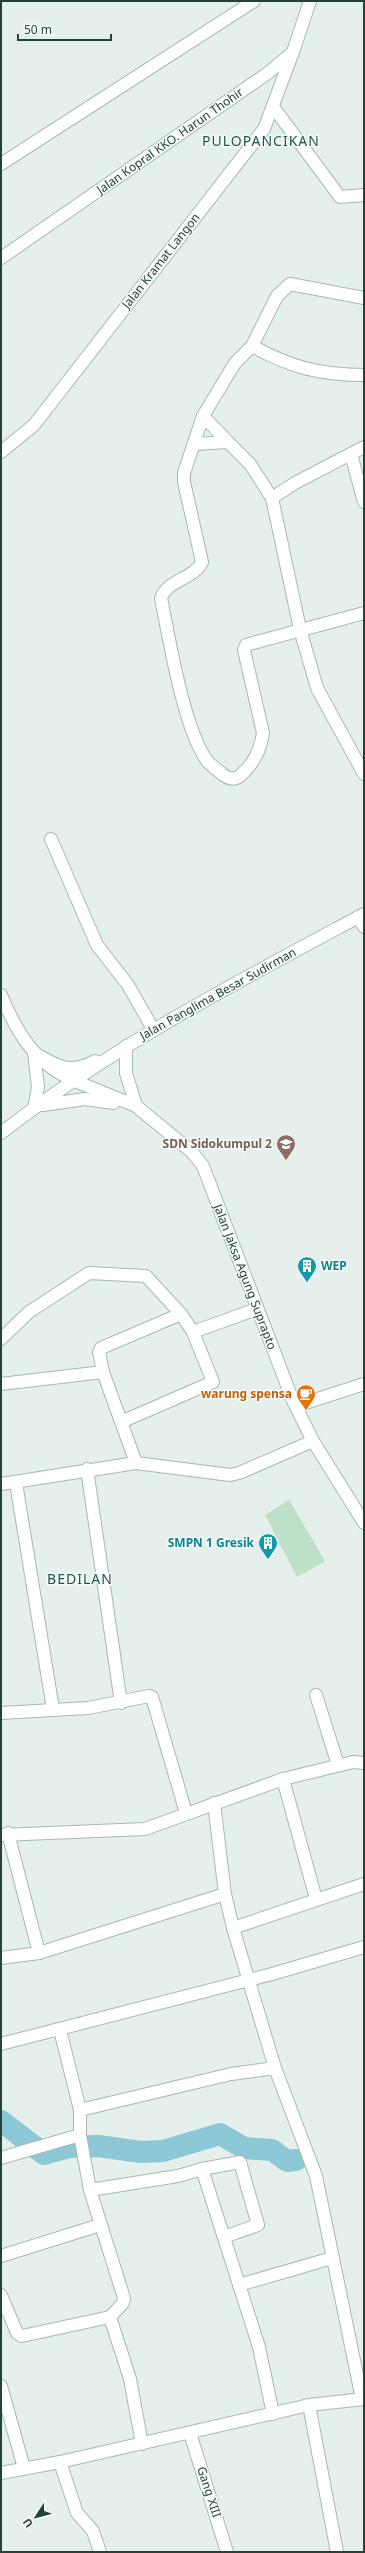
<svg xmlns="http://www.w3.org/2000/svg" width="365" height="2553" viewBox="0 0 365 2553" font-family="'Noto Sans',sans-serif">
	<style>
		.green { fill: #bee0c8 }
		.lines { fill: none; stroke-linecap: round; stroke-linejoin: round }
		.river { stroke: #8cc8d5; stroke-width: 22 }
		.minor-casing { stroke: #a7b8b2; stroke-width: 14 }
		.tertiary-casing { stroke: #a7b8b2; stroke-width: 14 }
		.secondary-casing { stroke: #a3bbb3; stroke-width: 14 }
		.minor { stroke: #fff; stroke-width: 12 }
		.tertiary { stroke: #fff; stroke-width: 12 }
		.secondary { stroke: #fff; stroke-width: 12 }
		.labels { text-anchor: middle; stroke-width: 3; stroke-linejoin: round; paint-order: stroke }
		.street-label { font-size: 12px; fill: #23423a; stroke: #f6fbf9 }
		.education-label { font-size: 12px; font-weight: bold; fill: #785e54; stroke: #f6fbf9; text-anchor: end }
		.culture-label { font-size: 12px; font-weight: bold; fill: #0d838f; stroke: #f6fbf9; text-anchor: start }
		.food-label { font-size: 12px; font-weight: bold; fill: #c56008; stroke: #f6fbf9; text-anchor: end }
		.quarter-label { font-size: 14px; letter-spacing: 1px; fill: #1e5549; stroke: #f6fbf9 }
	</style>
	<rect width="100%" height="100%" fill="#e5efeb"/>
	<polygon class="green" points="289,1500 325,1561 297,1577 265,1515"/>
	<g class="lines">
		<polyline class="river" points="1,2121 44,2154 70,2147 98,2146 141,2152 163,2151 220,2134 244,2148 272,2150 287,2161 296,2160"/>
		<defs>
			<g id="minor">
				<polyline points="274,108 340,197 364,195"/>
				<polyline points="1,164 254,1"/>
				<path d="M252 346C290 367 320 375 364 375"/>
				<polyline points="203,416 235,363 252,346 277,296 290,284 364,298"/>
				<path d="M228 442 203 416 184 473V482L202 562C194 579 167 580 161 598 169 638 184 731 208 762 212 766 218 770 222 774 228 779 235 781 241 775 254 763 260 751 263 733L244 650 246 645 364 613"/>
				<polyline points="195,444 228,442 250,464 272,498 300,629 317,688 364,774"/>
				<polyline points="351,454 364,502"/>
				<polyline points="272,498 295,483 364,447"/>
				<polyline points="51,839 97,945 128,985 153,1029"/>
				<polyline points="358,917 364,927"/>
				<polyline points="193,1332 257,1309"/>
				<polyline points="1,1339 29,1312 89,1273 146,1276 181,1314 193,1332 213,1382 121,1422"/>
				<polyline points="1,1384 103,1372"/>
				<polyline points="296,1406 364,1384"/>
				<polyline points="136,1463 103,1372 99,1352 101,1348 181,1314"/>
				<polyline points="87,1469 121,1703"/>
				<polyline points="16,1483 53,1709"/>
				<polyline points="1,1484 136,1463 230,1475 239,1473 313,1441"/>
				<polyline points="316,1695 338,1765"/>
				<polyline points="1,1713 88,1708 149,1696 152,1697 186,1813"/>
				<polyline points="283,1779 316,1899"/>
				<polyline points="214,1803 225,1894 233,1928 275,2068 316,2176 362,2399"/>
				<polyline points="8,1833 39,1953"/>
				<polyline points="1,1835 145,1829 283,1779 353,1762 364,1763"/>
				<polyline points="233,1928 364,1884"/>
				<polyline points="1,1958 39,1953 225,1894"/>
				<polyline points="60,2030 80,2110 80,2135 90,2190 124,2298 123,2303 110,2317 130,2379 142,2444"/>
				<polyline points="1,2044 272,1974 364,1947"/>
				<polyline points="80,2110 231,2074 275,2068"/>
				<polyline points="1,2158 80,2135"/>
				<polyline points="202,2169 240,2162 258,2225 224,2237"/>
				<polyline points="90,2190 178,2176 202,2169 259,2347 273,2414"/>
				<polyline points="1,2256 100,2225"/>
				<polyline points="239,2285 332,2258"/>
				<polyline points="1,2295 17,2333 22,2336 110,2317"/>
				<polyline points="1,2386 24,2468"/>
				<polyline points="309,2405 337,2552"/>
				<polyline points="190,2433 227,2552"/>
				<polyline points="60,2462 77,2513 93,2531 100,2552"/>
				<polyline points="1,2473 60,2462 309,2405 364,2399"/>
			</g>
			<g id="tertiary">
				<polyline points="1,452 34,425 264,129 293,52"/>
				<path d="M1 995C17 1033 35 1064 75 1081"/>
			</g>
			<g id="secondary">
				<polyline points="1,258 268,73 293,52 310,1"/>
				<polyline points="126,1046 126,1073 136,1106"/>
				<path d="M34 1053C58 1066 68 1075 95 1061"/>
				<polyline points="75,1081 136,1106 192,1152 203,1166 293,1401 313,1441 364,1523"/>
				<polyline points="43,1105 85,1099 114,1103"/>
				<polyline points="34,1108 38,1087 34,1053"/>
				<path d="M1 1133C113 1046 239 981 364 914"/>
			</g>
		</defs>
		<use href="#minor" class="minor-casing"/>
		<use href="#tertiary" class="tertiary-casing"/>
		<use href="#secondary" class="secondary-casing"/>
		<use href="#minor" class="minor"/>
		<use href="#tertiary" class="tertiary"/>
		<use href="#secondary" class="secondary"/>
	</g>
	<defs>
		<symbol id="school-pin" viewBox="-11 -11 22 30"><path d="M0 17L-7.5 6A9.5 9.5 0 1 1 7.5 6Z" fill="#8d6e63" stroke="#f6fbf9"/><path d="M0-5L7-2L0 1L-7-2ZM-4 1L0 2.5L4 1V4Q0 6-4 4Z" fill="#fff"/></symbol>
		<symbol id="building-pin" viewBox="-11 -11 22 30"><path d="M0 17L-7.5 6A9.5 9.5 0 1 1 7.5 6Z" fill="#0f9aa8" stroke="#f6fbf9"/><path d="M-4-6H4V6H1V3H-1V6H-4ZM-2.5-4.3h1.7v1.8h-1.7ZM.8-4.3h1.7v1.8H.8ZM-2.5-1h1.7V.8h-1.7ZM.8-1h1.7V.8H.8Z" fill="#fff"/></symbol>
		<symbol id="cafe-pin" viewBox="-11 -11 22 30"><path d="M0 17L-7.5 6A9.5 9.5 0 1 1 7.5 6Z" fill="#e8710a" stroke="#f6fbf9"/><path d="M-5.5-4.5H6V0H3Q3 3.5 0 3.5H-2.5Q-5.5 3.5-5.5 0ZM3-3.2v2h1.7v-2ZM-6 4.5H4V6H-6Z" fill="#fff"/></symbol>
	</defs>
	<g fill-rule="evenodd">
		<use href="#school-pin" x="275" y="1133" width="22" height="30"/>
		<use href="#building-pin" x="296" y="1255" width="22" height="30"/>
		<use href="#cafe-pin" x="295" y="1383" width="22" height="30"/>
		<use href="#building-pin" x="257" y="1532" width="22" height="30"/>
	</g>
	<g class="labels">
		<g class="street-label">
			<text transform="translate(170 141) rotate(-35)" y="4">Jalan Kopral KKO. Harun Thohir</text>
			<text transform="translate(161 261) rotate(-52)" y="4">Jalan Kramat Langon</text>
			<text transform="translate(218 994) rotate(-29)" y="4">Jalan Panglima Besar Sudirman</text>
			<text transform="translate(245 1277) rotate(69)" y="4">Jalan Jaksa Agung Suprapto</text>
			<text transform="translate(209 2492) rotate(72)" y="4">Gang XIII</text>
		</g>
		<g class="education-label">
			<text x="272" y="1148">SDN Sidokumpul 2</text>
		</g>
		<g class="culture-label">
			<text x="321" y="1270">WEP</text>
			<text x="254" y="1547" text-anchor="end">SMPN 1 Gresik</text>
		</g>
		<g class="food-label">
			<text x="292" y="1398">warung spensa</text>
		</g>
		<g class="quarter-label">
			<text x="261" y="146">PULOPANCIKAN</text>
			<text x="80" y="1584">BEDILAN</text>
		</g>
	</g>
	<rect width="365" height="2553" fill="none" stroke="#23423a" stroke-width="4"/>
	<g transform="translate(36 2517) rotate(234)" stroke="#f6fbf9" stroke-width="3" paint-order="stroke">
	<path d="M0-3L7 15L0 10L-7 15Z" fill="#23423a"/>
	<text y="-6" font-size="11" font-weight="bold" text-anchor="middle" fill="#23423a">U</text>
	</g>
	<path d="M18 34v6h93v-6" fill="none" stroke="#23423a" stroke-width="2"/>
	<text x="24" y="34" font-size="12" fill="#23423a" stroke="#f6fbf9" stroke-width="3" paint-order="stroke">50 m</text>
</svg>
